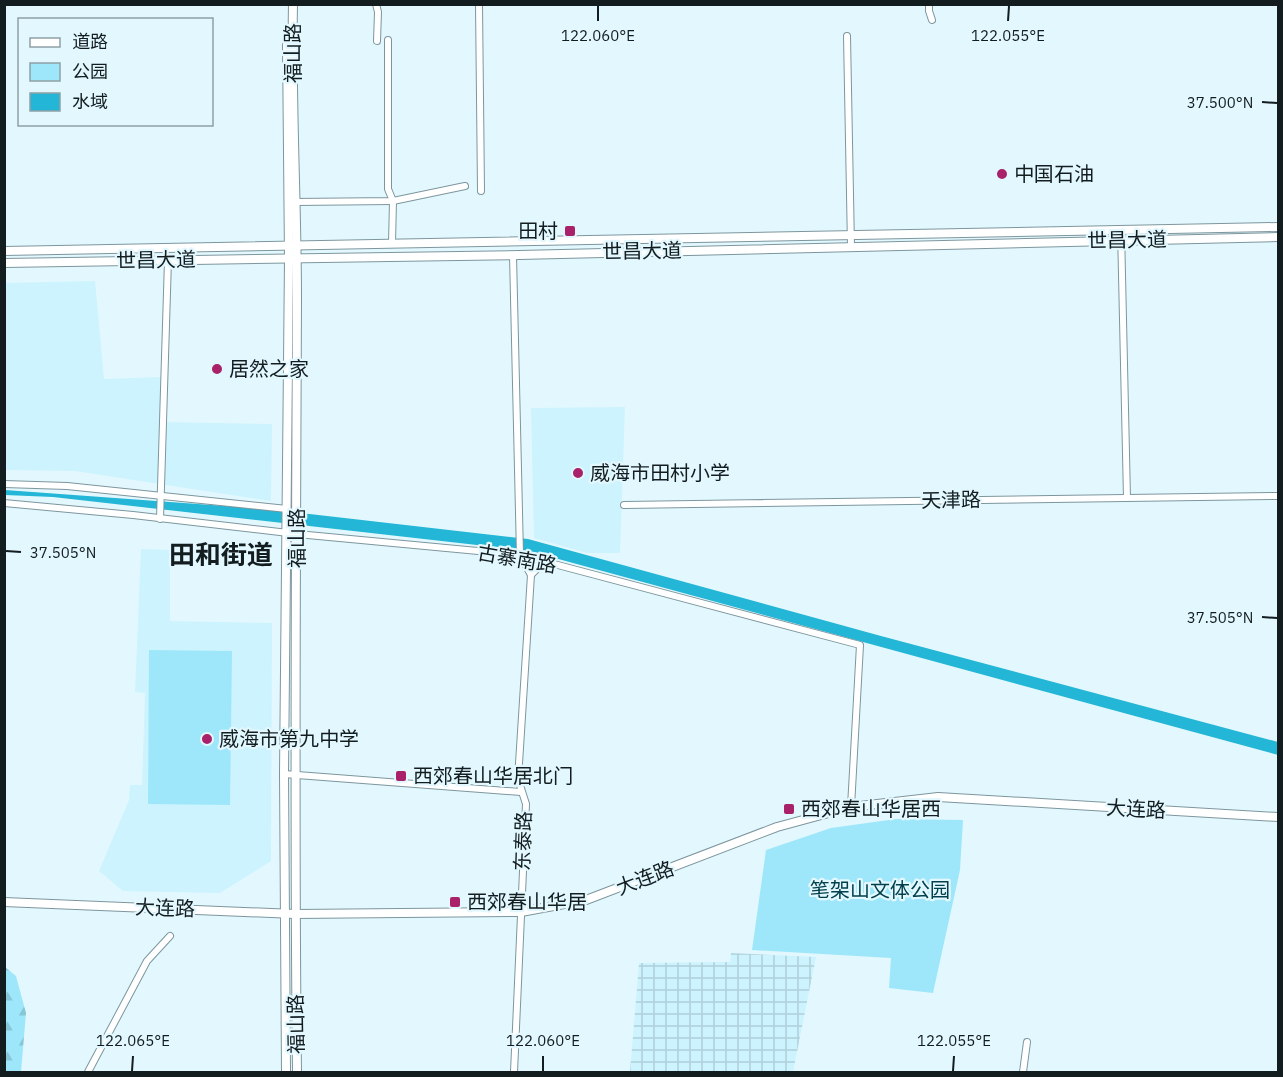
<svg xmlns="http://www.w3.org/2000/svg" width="1283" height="1077" viewBox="0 0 1283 1077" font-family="'IBM Plex Sans','Noto Sans SC',sans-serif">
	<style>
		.built { fill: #cdf3fe }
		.industrial { fill: url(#industrial-grid) }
		.forest { fill: url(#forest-firs) }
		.green { fill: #9ee7fb }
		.water { fill: #24b6d6 }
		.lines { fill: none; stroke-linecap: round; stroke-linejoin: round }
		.minor-casing { stroke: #7d969e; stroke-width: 8 }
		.major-casing { stroke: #7d969e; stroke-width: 10 }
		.minor { stroke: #fff; stroke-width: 6 }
		.major { stroke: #fff; stroke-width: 8 }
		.ticks { fill: none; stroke: #131d20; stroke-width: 2 }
		.poi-dot { fill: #a82169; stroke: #e2f8fe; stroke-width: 2 }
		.labels { text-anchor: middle; stroke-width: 4.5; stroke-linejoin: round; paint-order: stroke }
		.street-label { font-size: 20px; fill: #131d20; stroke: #e2f8fe }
		.poi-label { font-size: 20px; fill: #131d20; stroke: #e2f8fe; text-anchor: start }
		.park-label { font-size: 20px; fill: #02404e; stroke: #e2f8fe }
		.district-label { font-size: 26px; font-weight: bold; fill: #131d20; stroke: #e2f8fe }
		.ticks-label { font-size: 15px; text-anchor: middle; fill: #131d20; stroke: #e2f8fe; stroke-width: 4.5; stroke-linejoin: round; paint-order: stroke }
	</style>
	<defs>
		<pattern id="industrial-grid" width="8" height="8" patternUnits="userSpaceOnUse" patternTransform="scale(1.5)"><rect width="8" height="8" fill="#cdf3fe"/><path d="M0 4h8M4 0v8" fill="none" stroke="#afd0d9"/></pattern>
		<pattern id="forest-firs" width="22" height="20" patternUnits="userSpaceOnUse" patternTransform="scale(1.5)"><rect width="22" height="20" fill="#9ee7fb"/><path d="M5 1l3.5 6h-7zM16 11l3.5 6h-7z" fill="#87c6d7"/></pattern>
	</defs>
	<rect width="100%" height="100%" fill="#e2f8fe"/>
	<g class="built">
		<polygon points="95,281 104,379 161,377 160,422 272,424 271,501 75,471 5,470 4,283"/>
		<polygon points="625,407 620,553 587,553 534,538 531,408"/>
		<polygon points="141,549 170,550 170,621 272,623 271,861 220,893 123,891 99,871 129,800 130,785 142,785 145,693 135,692"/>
	</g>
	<polygon class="industrial" points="731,953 816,957 793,1072 630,1072 639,963 730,962"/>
	<polygon class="forest" points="5,967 16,976 26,1013 21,1072 5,1072"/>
	<g class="green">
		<polygon points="149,650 232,651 230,805 148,804"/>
		<polygon points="896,819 963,820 960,870 933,993 889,988 891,958 752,950 766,850 831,828"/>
	</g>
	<polygon class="water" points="5,490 266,509 528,539 881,636 1278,742 1278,755 529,551 53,497 5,495"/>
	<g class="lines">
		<defs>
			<g id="minor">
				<polyline points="376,4 378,12 377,41"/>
				<polyline points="479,4 481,191"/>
				<polyline points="929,4 929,11 932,20"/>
				<polyline points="847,36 851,247"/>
				<polyline points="388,40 388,189 393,201 392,243"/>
				<polyline points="294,202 393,201 465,186"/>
				<polyline points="1121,230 1127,498"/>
				<polyline points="513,255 520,555 531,575"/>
				<polyline points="4,484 67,486 287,509"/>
				<polyline points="4,503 133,515 297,534 520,555 860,645 851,807"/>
				<polyline points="624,505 1278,496"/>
				<polyline points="160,519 168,260"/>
				<polyline points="531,575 541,565 547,563"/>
				<polyline points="284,774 521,792"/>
				<polyline points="88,1072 147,961 170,936"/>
				<polyline points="514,1072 526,804 518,779 531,575"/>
				<polyline points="1023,1072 1027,1042"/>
			</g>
			<g id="major">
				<path d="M293 4C291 103 297 201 297 300 296 557 294 815 297 1072"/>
				<polyline points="4,251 1278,227"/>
				<polyline points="4,263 519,255 1278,237"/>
				<polyline points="4,902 295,914 521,912 586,900 777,827 851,807 938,797 1278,817"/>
				<polyline points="286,1072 284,774 289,259 287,45"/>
			</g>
		</defs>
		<use href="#minor" class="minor-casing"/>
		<use href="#major" class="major-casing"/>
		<use href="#minor" class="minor"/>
		<use href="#major" class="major"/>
	</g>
	<path class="ticks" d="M598 21V6M1008 21 1009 6M1262 102 1277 103M6 551 21 552M1262 617 1277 618M132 1071 133 1056M543 1071V1056M953 1071 954 1056"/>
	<g class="poi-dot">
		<circle cx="1002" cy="174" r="6"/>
		<rect x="564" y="225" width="12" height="12" rx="3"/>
		<circle cx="217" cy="369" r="6"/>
		<circle cx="578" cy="473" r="6"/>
		<circle cx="207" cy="739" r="6"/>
		<rect x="395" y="770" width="12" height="12" rx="3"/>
		<rect x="783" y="803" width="12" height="12" rx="3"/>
		<rect x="449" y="896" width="12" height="12" rx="3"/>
	</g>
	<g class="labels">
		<g class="street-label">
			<text transform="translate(293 53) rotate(-90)" y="7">福山路</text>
			<text transform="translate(1127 240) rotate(-1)" y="7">世昌大道</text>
			<text transform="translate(642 251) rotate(-1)" y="7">世昌大道</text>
			<text transform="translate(156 260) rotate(-1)" y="7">世昌大道</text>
			<text transform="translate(951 500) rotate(-1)" y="7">天津路</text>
			<text transform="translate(297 538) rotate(-90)" y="7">福山路</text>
			<text transform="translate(517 559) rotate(10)" y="7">古寨南路</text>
			<text transform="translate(1136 809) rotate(3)" y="7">大连路</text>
			<text transform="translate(523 841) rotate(-88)" y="7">东泰路</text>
			<text transform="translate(645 878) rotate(-21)" y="7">大连路</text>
			<text transform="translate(165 908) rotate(2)" y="7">大连路</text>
			<text transform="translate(296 1024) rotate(-91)" y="7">福山路</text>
		</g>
		<g class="poi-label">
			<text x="1014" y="181">中国石油</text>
			<text x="558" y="238" text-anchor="end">田村</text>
			<text x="229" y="376">居然之家</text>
			<text x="590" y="480">威海市田村小学</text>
			<text x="219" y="746">威海市第九中学</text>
			<text x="413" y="783">西郊春山华居北门</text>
			<text x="801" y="816">西郊春山华居西</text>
			<text x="467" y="909">西郊春山华居</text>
		</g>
		<g class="park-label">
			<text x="880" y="897">笔架山文体公园</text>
		</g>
		<g class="district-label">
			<text x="221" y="564">田和街道</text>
		</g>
	</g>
	<g class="ticks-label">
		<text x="598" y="41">122.060°E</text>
		<text x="1008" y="41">122.055°E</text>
		<text x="1220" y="108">37.500°N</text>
		<text x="63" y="558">37.505°N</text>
		<text x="1220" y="623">37.505°N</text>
		<text x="133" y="1046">122.065°E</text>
		<text x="543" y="1046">122.060°E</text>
		<text x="954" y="1046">122.055°E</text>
	</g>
	<rect width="1283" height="1077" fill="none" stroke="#131d20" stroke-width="12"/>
	<rect x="18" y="18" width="195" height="108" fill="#e2f8fe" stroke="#8fa0a5" stroke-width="1.5"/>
	<rect x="30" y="38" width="30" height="9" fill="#ffffff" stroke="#8fa0a5" stroke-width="1.5"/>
	<text x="72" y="48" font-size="18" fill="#131d20">道路</text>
	<rect x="30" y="63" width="30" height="18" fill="#9ee7fb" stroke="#8fa0a5" stroke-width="1.5"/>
	<text x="72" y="78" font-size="18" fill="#131d20">公园</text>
	<rect x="30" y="93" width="30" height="18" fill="#24b6d6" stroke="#8fa0a5" stroke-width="1.5"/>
	<text x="72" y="108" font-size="18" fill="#131d20">水域</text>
</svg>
